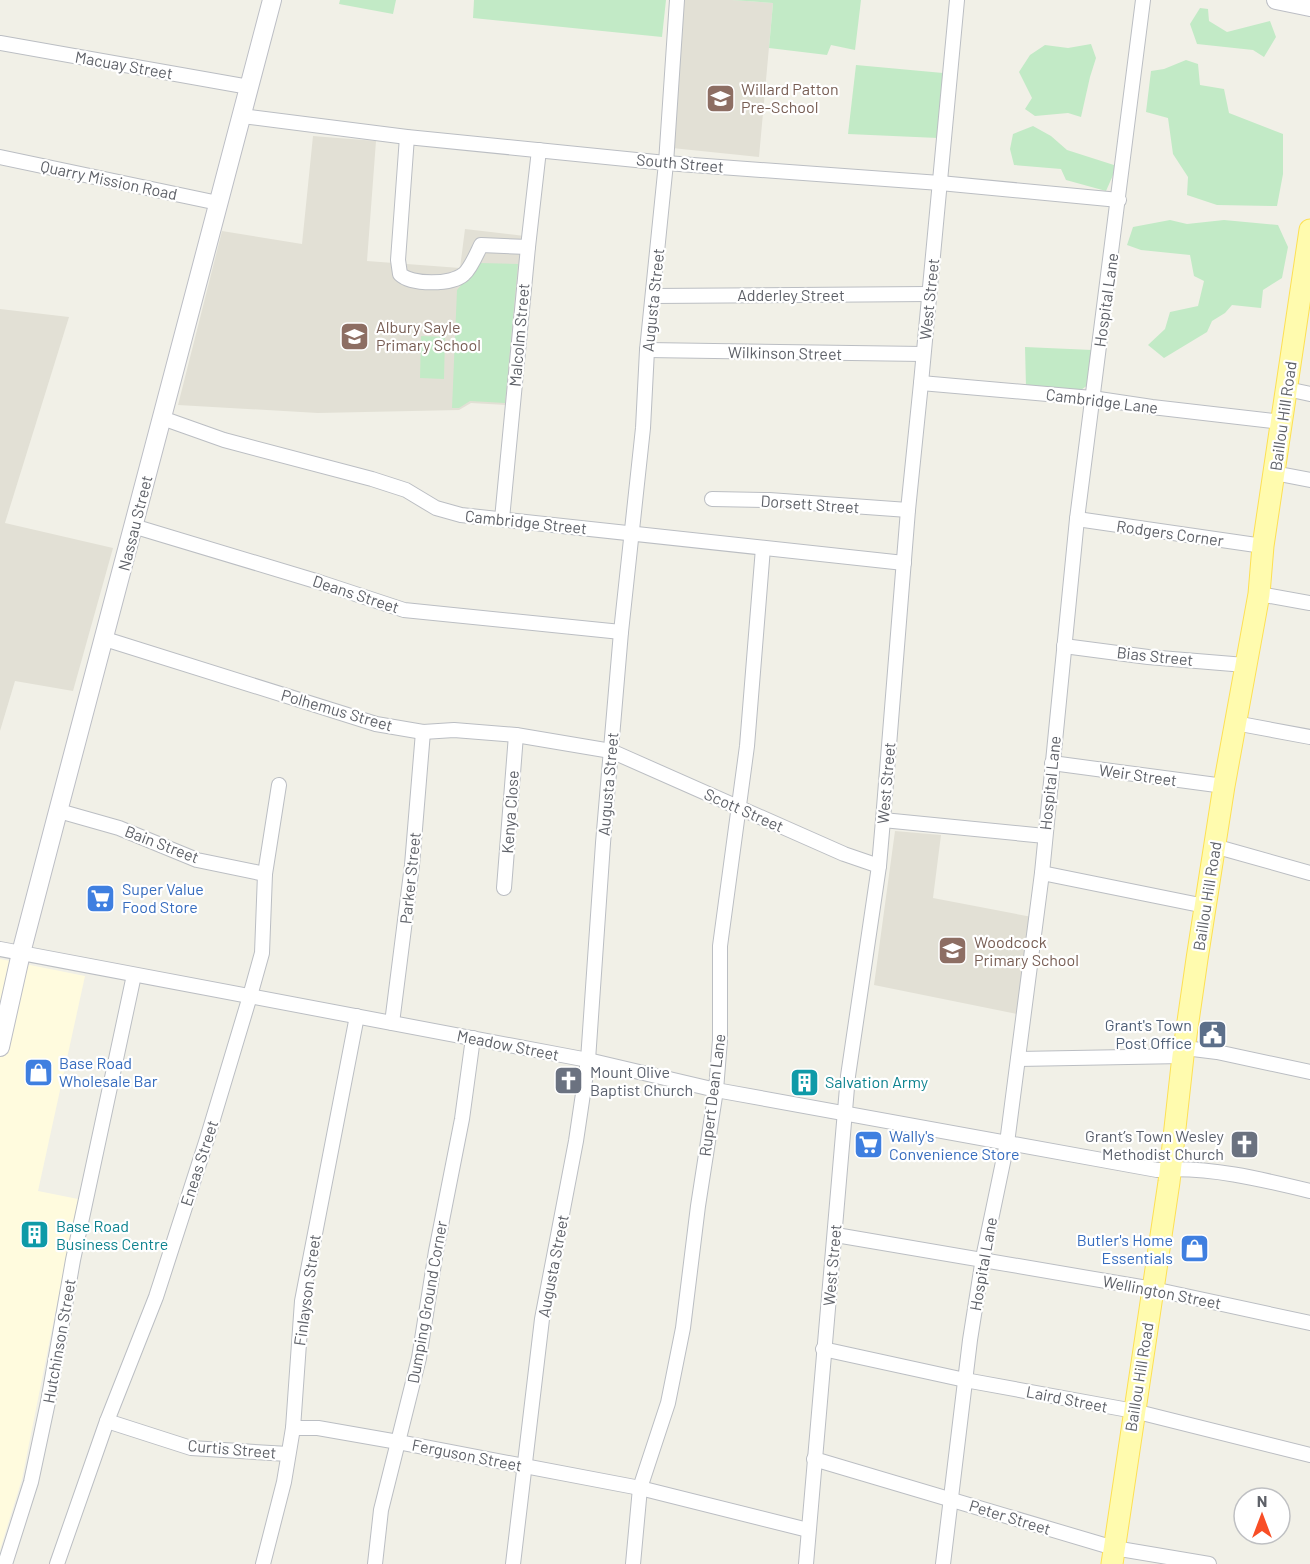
<svg xmlns="http://www.w3.org/2000/svg" width="1310" height="1564" viewBox="0 0 1310 1564" font-family="Barlow,sans-serif">
	<style>
		.commercial { fill: #fffbde }
		.education { fill: #e2e0d5 }
		.green { fill: #c2eac6 }
		.lines { fill: none; stroke-linecap: round; stroke-linejoin: round }
		.street-casing { stroke: #bbbec3; stroke-width: 16 }
		.secondary-casing { stroke: #bcbec5; stroke-width: 20 }
		.primary-casing { stroke: #fde054; stroke-width: 23 }
		.street { stroke: #fff; stroke-width: 14 }
		.secondary { stroke: #fff; stroke-width: 18 }
		.primary { stroke: #fffbae; stroke-width: 21 }
		.labels { text-anchor: middle; stroke-width: 4.5; stroke-linejoin: round; paint-order: stroke }
		.street-label { font-size: 16px; fill: #5e6168; stroke: #fff }
		.education-label { font-size: 16px; fill: #785e54; stroke: #fff; text-anchor: start }
		.shop-label { font-size: 16px; fill: #366cbe; stroke: #fff; text-anchor: start }
		.service-label { font-size: 16px; fill: #4e5e75; stroke: #fff; text-anchor: end }
		.worship-label { font-size: 16px; fill: #5b616d; stroke: #fff; text-anchor: start }
		.culture-label { font-size: 16px; fill: #0d838f; stroke: #fff; text-anchor: start }
	</style>
	<rect width="100%" height="100%" fill="#f1f0e7"/>
	<polygon class="commercial" points="0,959 85,976 38,1191 78,1199 22,1479 0,1550"/>
	<g class="education">
		<polygon points="684,0 732,0 773,3 759,157 672,148"/>
		<polygon points="313,136 376,141 367,261 460,268 465,229 525,236 506,405 471,403 459,410 318,413 178,405 222,231 302,244"/>
		<polygon points="0,309 69,317 5,523 113,548 73,691 15,681 0,731"/>
		<polygon points="895,831 941,835 933,898 1032,917 1017,1014 874,985"/>
	</g>
	<g class="green">
		<polygon points="340,0 396,0 393,14 339,4"/>
		<polygon points="474,0 666,0 662,37 473,18"/>
		<polygon points="732,0 861,0 855,50 831,45 827,55 769,48 773,3"/>
		<polygon points="1200,8 1208,9 1209,21 1227,32 1270,21 1276,37 1264,57 1253,50 1197,44 1190,24"/>
		<polygon points="1091,44 1096,58 1090,77 1081,117 1068,113 1035,116 1025,109 1032,98 1019,72 1030,55 1045,45 1068,48"/>
		<polygon points="1186,60 1198,64 1200,85 1224,89 1229,113 1283,134 1283,174 1277,206 1217,205 1187,195 1188,177 1173,154 1168,118 1146,112 1151,71 1164,69"/>
		<polygon points="856,65 943,73 938,138 848,134"/>
		<polygon points="1033,126 1051,136 1067,150 1117,166 1106,191 1066,180 1061,169 1014,165 1010,149 1013,134"/>
		<polygon points="1170,220 1187,224 1224,220 1278,225 1288,247 1282,278 1263,290 1261,308 1232,305 1225,313 1212,321 1207,332 1164,358 1148,345 1165,329 1170,312 1198,306 1204,281 1194,276 1190,255 1141,250 1127,245 1133,227"/>
		<polygon points="480,263 518,264 505,403 470,401 459,408 452,408 457,290"/>
		<polygon points="421,336 445,337 444,379 420,378"/>
		<polygon points="1025,347 1092,350 1088,385 1078,392 1026,387"/>
	</g>
	<g class="lines">
		<defs>
			<g id="street">
				<polyline points="0,43 249,87"/>
				<polyline points="242,116 407,137 666,163 940,183 1119,200"/>
				<path d="M407 137 398 260 400 274C411 285 452 285 464 274 471 268 477 253 481 245L528 247"/>
				<polyline points="0,157 218,203"/>
				<polyline points="653,296 929,294"/>
				<polyline points="647,350 923,354"/>
				<polyline points="921,383 1092,398 1152,407 1282,422"/>
				<polyline points="1287,389 1310,394"/>
				<polyline points="162,418 224,440 372,479 406,490 436,508 461,515 904,563"/>
				<polyline points="1274,473 1310,480"/>
				<polyline points="712,499 769,500 908,510"/>
				<polyline points="502,519 528,247 539,150"/>
				<polyline points="1077,519 1263,546"/>
				<polyline points="133,526 319,582 404,610 621,632"/>
				<polyline points="1259,594 1310,603"/>
				<polyline points="105,639 376,724 423,732 454,730 516,735 611,751 844,854 879,866"/>
				<polyline points="1064,646 1148,657 1245,665"/>
				<polyline points="1235,723 1310,737"/>
				<polyline points="1052,763 1224,786"/>
				<polyline points="59,811 119,828 197,860 265,874"/>
				<polyline points="883,820 1045,836"/>
				<polyline points="1214,846 1310,873"/>
				<polyline points="1042,873 1205,906"/>
				<polyline points="504,888 516,735"/>
				<path d="M0 949 588 1060 716 1090 1157 1170C1208 1166 1261 1179 1310 1191"/>
				<polyline points="392,1023 412,865 423,732"/>
				<polyline points="1185,1048 1217,1052 1310,1072"/>
				<polyline points="1018,1059 1183,1056"/>
				<polyline points="836,1235 1153,1289 1310,1323"/>
				<polyline points="823,1349 965,1380 1134,1411 1310,1455"/>
				<polyline points="107,1421 191,1448 288,1454"/>
				<polyline points="293,1428 318,1428 398,1442 640,1488 808,1530"/>
				<polyline points="814,1459 1114,1548 1209,1564"/>
				<polyline points="5,1564 31,1482 48,1402 73,1260 134,975"/>
				<polyline points="57,1564 107,1421 156,1297 207,1139 250,996 262,953 265,874 279,785"/>
				<polyline points="263,1564 284,1482 293,1428 302,1301 357,1016"/>
				<polyline points="375,1564 381,1510 419,1358 436,1251 462,1119 473,1038"/>
				<polyline points="513,1564 542,1319 576,1141 588,1060 603,843 621,632 643,428 647,350 666,163 677,0"/>
				<polyline points="633,1564 640,1488 668,1403 683,1328 698,1206 716,1090 720,1040 720,946 747,746 763,548"/>
				<polyline points="806,1564 848,1076 879,866 883,820 908,510 921,383 957,0"/>
				<polyline points="943,1564 970,1340 983,1258 1007,1143 1042,873 1077,519 1143,0"/>
			</g>
			<g id="secondary">
				<polyline points="1276,0 1310,7"/>
				<polyline points="0,1047 21,953 56,819 272,0"/>
			</g>
			<polyline id="primary" points="1112,1564 1169,1182 1183,1056 1197,959 1224,786 1259,594 1263,546 1310,230"/>
		</defs>
		<use href="#street" class="street-casing"/>
		<use href="#secondary" class="secondary-casing"/>
		<use href="#primary" class="primary-casing"/>
		<use href="#street" class="street"/>
		<use href="#secondary" class="secondary"/>
		<use href="#primary" class="primary"/>
	</g>
	<defs>
		<symbol id="school-square" viewBox="-11 -11 22 22"><rect x="-9" y="-9" width="18" height="18" rx="4" fill="#8d6e63" stroke="#fff"/><path d="M0-5L7-2L0 1L-7-2ZM-4 1L0 2.5L4 1V4Q0 6-4 4Z" fill="#fff"/></symbol>
		<symbol id="supermarket-square" viewBox="-11 -11 22 22"><rect x="-9" y="-9" width="18" height="18" rx="4" fill="#3f7fe0" stroke="#fff"/><path d="M-6-5.5h2.5l.6 2H6L4.5 2H-2.5L-4.4-4H-6ZM-1.5 3.2a1.3 1.3 0 1 0 .1 0ZM3 3.2a1.3 1.3 0 1 0 .1 0Z" fill="#fff"/></symbol>
		<symbol id="civic-square" viewBox="-11 -11 22 22"><rect x="-9" y="-9" width="18" height="18" rx="4" fill="#5c6f8a" stroke="#fff"/><path d="M-.6-6.5H3V-4.5H.6V-3L4-1V1h2V6H-6V1h2V-1L-.6-3ZM-1.2 2.5V6h2.4V2.5Z" fill="#fff"/></symbol>
		<symbol id="shop-square" viewBox="-11 -11 22 22"><rect x="-9" y="-9" width="18" height="18" rx="4" fill="#3f7fe0" stroke="#fff"/><path d="M-5-2.5h2.3a2.7 3.5 0 0 1 5.4 0H5L5.5 6h-11ZM-1.5-2.5h3a1.5 2.3 0 0 0-3 0Z" fill="#fff"/></symbol>
		<symbol id="church-square" viewBox="-11 -11 22 22"><rect x="-9" y="-9" width="18" height="18" rx="4" fill="#6b7280" stroke="#fff"/><path d="M-1.2-6h2.4v3.5h3.3v2.4h-3.3V6h-2.4V-.1h-3.3v-2.4h3.3Z" fill="#fff"/></symbol>
		<symbol id="building-square" viewBox="-11 -11 22 22"><rect x="-9" y="-9" width="18" height="18" rx="4" fill="#0f9aa8" stroke="#fff"/><path d="M-4-6H4V6H1V3H-1V6H-4ZM-2.5-4.3h1.7v1.8h-1.7ZM.8-4.3h1.7v1.8H.8ZM-2.5-1h1.7V.8h-1.7ZM.8-1h1.7V.8H.8Z" fill="#fff"/></symbol>
	</defs>
	<g fill-rule="evenodd">
		<use href="#school-square" x="704" y="82" width="33" height="33"/>
		<use href="#school-square" x="338" y="320" width="33" height="33"/>
		<use href="#supermarket-square" x="84" y="882" width="33" height="33"/>
		<use href="#school-square" x="936" y="934" width="33" height="33"/>
		<use href="#civic-square" x="1196" y="1018" width="33" height="33"/>
		<use href="#shop-square" x="22" y="1056" width="33" height="33"/>
		<use href="#church-square" x="552" y="1064" width="33" height="33"/>
		<use href="#building-square" x="788" y="1066" width="33" height="33"/>
		<use href="#supermarket-square" x="852" y="1128" width="33" height="33"/>
		<use href="#church-square" x="1228" y="1128" width="33" height="33"/>
		<use href="#building-square" x="18" y="1218" width="33" height="33"/>
		<use href="#shop-square" x="1178" y="1232" width="33" height="33"/>
	</g>
	<g class="labels">
		<g class="street-label">
			<text transform="translate(124 65) rotate(10)" y="6">Macuay Street</text>
			<text transform="translate(680 163) rotate(5)" y="6">South Street</text>
			<text transform="translate(109 180) rotate(12)" y="6">Quarry Mission Road</text>
			<text x="791" y="301">Adderley Street</text>
			<text transform="translate(929 299) rotate(-84)" y="6">West Street</text>
			<text transform="translate(653 300) rotate(-84)" y="6">Augusta Street</text>
			<text transform="translate(1106 300) rotate(-82)" y="6">Hospital Lane</text>
			<text transform="translate(519 335) rotate(-85)" y="6">Malcolm Street</text>
			<text transform="translate(785 353) rotate(1)" y="6">Wilkinson Street</text>
			<text transform="translate(1102 401) rotate(7)" y="6">Cambridge Lane</text>
			<text transform="translate(1283 416) rotate(-82)" y="6">Baillou Hill Road</text>
			<text transform="translate(810 504) rotate(4)" y="6">Dorsett Street</text>
			<text transform="translate(526 522) rotate(6)" y="6">Cambridge Street</text>
			<text transform="translate(135 523) rotate(-76)" y="6">Nassau Street</text>
			<text transform="translate(1170 533) rotate(8)" y="6">Rodgers Corner</text>
			<text transform="translate(356 594) rotate(18)" y="6">Deans Street</text>
			<text transform="translate(1155 656) rotate(6)" y="6">Bias Street</text>
			<text transform="translate(337 710) rotate(16)" y="6">Polhemus Street</text>
			<text transform="translate(1138 775) rotate(8)" y="6">Weir Street</text>
			<text transform="translate(886 783) rotate(-85)" y="6">West Street</text>
			<text transform="translate(1050 783) rotate(-84)" y="6">Hospital Lane</text>
			<text transform="translate(608 784) rotate(-85)" y="6">Augusta Street</text>
			<text transform="translate(744 810) rotate(24)" y="6">Scott Street</text>
			<text transform="translate(510 812) rotate(-86)" y="6">Kenya Close</text>
			<text transform="translate(162 844) rotate(21)" y="6">Bain Street</text>
			<text transform="translate(410 878) rotate(-84)" y="6">Parker Street</text>
			<text transform="translate(1207 896) rotate(-81)" y="6">Baillou Hill Road</text>
			<text transform="translate(508 1045) rotate(11)" y="6">Meadow Street</text>
			<text transform="translate(712 1095) rotate(-83)" y="6">Rupert Dean Lane</text>
			<text transform="translate(199 1163) rotate(-72)" y="6">Eneas Street</text>
			<text transform="translate(983 1264) rotate(-80)" y="6">Hospital Lane</text>
			<text transform="translate(832 1265) rotate(-85)" y="6">West Street</text>
			<text transform="translate(553 1266) rotate(-79)" y="6">Augusta Street</text>
			<text transform="translate(307 1290) rotate(-82)" y="6">Finlayson Street</text>
			<text transform="translate(1162 1292) rotate(11)" y="6">Wellington Street</text>
			<text transform="translate(427 1302) rotate(-80)" y="6">Dumping Ground Corner</text>
			<text transform="translate(59 1341) rotate(-80)" y="6">Hutchinson Street</text>
			<text transform="translate(1139 1377) rotate(-81)" y="6">Baillou Hill Road</text>
			<text transform="translate(1067 1399) rotate(11)" y="6">Laird Street</text>
			<text transform="translate(232 1449) rotate(5)" y="6">Curtis Street</text>
			<text transform="translate(467 1455) rotate(11)" y="6">Ferguson Street</text>
			<text transform="translate(1010 1517) rotate(17)" y="6">Peter Street</text>
		</g>
		<g class="education-label">
			<text x="741" y="95">Willard Patton<tspan x="741" dy="18">Pre-School</tspan></text>
			<text x="376" y="333">Albury Sayle<tspan x="376" dy="18">Primary School</tspan></text>
			<text x="974" y="948">Woodcock<tspan x="974" dy="18">Primary School</tspan></text>
		</g>
		<g class="shop-label">
			<text x="122" y="895">Super Value<tspan x="122" dy="18">Food Store</tspan></text>
			<text x="59" y="1069">Base Road<tspan x="59" dy="18">Wholesale Bar</tspan></text>
			<text x="889" y="1142">Wally's<tspan x="889" dy="18">Convenience Store</tspan></text>
			<text x="1173" y="1246" text-anchor="end">Butler's Home<tspan x="1173" dy="18">Essentials</tspan></text>
		</g>
		<g class="service-label">
			<text x="1192" y="1031">Grant's Town<tspan x="1192" dy="18">Post Office</tspan></text>
		</g>
		<g class="worship-label">
			<text x="590" y="1078">Mount Olive<tspan x="590" dy="18">Baptist Church</tspan></text>
			<text x="1224" y="1142" text-anchor="end">Grant’s Town Wesley<tspan x="1224" dy="18">Methodist Church</tspan></text>
		</g>
		<g class="culture-label">
			<text x="825" y="1088">Salvation Army</text>
			<text x="56" y="1232">Base Road<tspan x="56" dy="18">Business Centre</tspan></text>
		</g>
	</g>
	<g transform="translate(1262 1516)"><circle r="28" fill="#ffffff" stroke="#bfc0c3" stroke-width="1.5"/>
	<path d="M0-4.5L10 22L0 15L-10 22Z" fill="#f84e26"/>
	<text y="-9" font-size="16" font-weight="bold" text-anchor="middle" fill="#5e6168">N</text>
	</g>
</svg>
